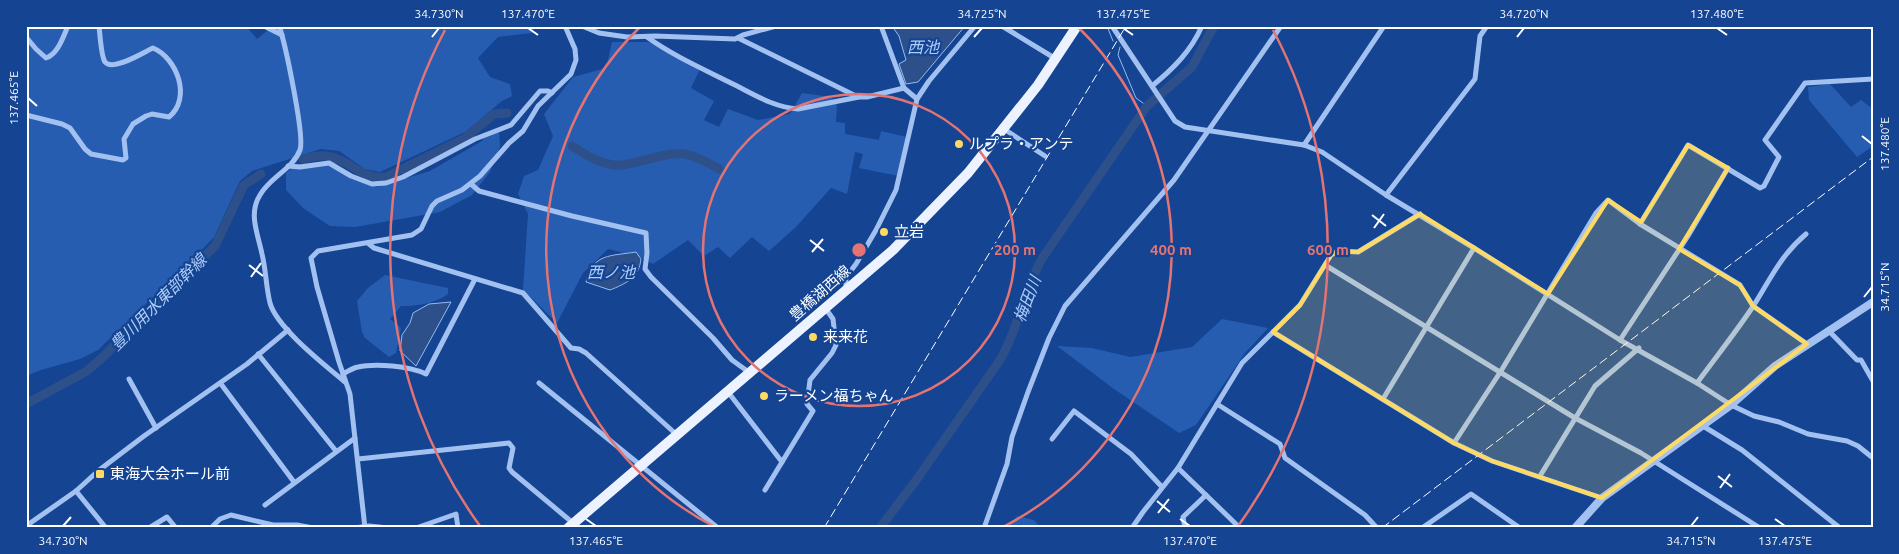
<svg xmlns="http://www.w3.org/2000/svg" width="1899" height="554" viewBox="0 0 1899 554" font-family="Ubuntu,'Noto Sans JP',sans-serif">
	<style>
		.green { fill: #265db1 }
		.water { fill: #2d508a; stroke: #94bbf4 }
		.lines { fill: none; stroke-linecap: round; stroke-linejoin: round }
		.stream { stroke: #94bbf4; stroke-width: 1 }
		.river { stroke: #2d508a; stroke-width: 9 }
		.minor { stroke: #a2c1f1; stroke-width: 5 }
		.tertiary { stroke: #a2c1f1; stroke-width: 8 }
		.primary { stroke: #ecf2ff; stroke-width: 10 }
		.rail { stroke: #fff; stroke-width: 1; stroke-dasharray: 9 4; stroke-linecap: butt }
		.marked { fill: #ffda62; fill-opacity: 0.2; stroke: #ffda62; stroke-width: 4; stroke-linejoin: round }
		.ticks { fill: none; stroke: #fff; stroke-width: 2 }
		.ring { fill: none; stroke: #e47373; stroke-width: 2.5 }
		.poi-dot { fill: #ffda62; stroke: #144492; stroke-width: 2 }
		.labels { text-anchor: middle; stroke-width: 4.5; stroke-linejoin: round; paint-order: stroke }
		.poi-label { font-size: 15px; fill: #fff; stroke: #144492; text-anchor: start }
		.street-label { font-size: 15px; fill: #fff; stroke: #144492 }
		.water-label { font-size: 16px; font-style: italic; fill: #aeccf8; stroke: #144492 }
		.centre { fill: #e47373; stroke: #144492; stroke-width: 2.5 }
		.ring-label { font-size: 15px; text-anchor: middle; font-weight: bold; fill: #e47373; stroke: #144492; stroke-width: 4.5; stroke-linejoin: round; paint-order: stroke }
		.neatline { fill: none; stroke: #fff; stroke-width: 2 }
		.ticks-label { font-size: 12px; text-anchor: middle; fill: #fff }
	</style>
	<rect width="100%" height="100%" fill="#144492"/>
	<g class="green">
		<polygon points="26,26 246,26 257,39 273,26 535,26 532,33 498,37 478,58 490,77 510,84 512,96 502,101 465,132 380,172 365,169 339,151 321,149 252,171 240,181 214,237 175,278 151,299 98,350 80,359 41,370 26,376"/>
		<polygon points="612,42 650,42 700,69 691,88 714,101 704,120 719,127 728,109 758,120 790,114 802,93 831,97 837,105 836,122 845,123 845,134 879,140 881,131 907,137 898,176 859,168 863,154 855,152 847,194 831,188 796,227 769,251 752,237 730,258 718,247 704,256 688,240 653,264 640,257 608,249 583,273 557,323 523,290 528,214 518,194 524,176 538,170 553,136 544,114 573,77 606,68"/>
		<polygon points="1830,84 1851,107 1861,100 1873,109 1873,146 1857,157 1809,100 1808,87"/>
		<polygon points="499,130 500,146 490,172 472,195 440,212 355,227 330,226 303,208 286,190 286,173 297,164 333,161 352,179 377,187 430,171 482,141 487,133"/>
		<path d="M385 275 448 288V294C434 304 417 306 401 306L390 319 401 328 396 353 389 357 365 338 362 332 357 301 368 288Z"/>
		<polygon points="1222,319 1268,328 1245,353 1196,425 1179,433 1114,389 1057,346 1092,348 1130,357 1192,347"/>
		<polygon points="1017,516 1034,520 1041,528 1008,528"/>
	</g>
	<g class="water">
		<polygon points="892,26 965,26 918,82 906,84 899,64 906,60 899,36"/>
		<path d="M636 252 641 259C639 278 625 284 610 290L586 282C592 253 612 256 636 252Z"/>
		<polygon points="451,302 416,366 400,351 402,335 410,323 413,313 429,304"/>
	</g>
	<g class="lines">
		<g class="stream">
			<polyline points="1107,26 1113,41"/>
			<polyline points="1120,47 1118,55 1136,98 1147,106"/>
		</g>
		<g class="river">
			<path d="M572 146C585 154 598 163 614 165 624 166 633 163 641 161 679 151 684 149 719 169"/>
			<path d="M303 159C311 157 318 155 327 156 350 159 360 180 386 177L465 138 494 114 507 113"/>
			<polyline points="26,404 87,371 103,357 215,246 244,185 261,174"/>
			<path d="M880 528 917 479 1000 360C1019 328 1024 289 1043 257L1147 106 1192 67 1214 26"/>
		</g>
		<g class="minor">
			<polyline points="264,26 282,35"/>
			<path d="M279 26C285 42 305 137 300 150 293 169 270 177 260 195 248 214 258 234 262 254 266 270 266 287 270 303 277 328 325 365 345 382"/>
			<polyline points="582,26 599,33 627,37 655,36 735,39 743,35 776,26"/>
			<polyline points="881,26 904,88 917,99"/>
			<polyline points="1002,26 1056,59"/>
			<polyline points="1112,26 1175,121 1185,127 1304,145 1322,152 1386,195 1474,248 1620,340 1697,383 1731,405 1754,416 1779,422 1808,434 1847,441 1858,446 1873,458"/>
			<path d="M26 37 36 49 46 58C58 54 63 37 68 26"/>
			<path d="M647 37C672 55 701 68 729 82 752 93 772 107 798 109L859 97H867L904 88"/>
			<polyline points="738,38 858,97"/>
			<path d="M1152 86C1173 69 1191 51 1202 26"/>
			<path d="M26 115 62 124 70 128 85 149 91 154 123 160 126 158 124 139 133 124 146 116 152 114 169 117C192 98 177 58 153 48 144 52 113 72 105 62 101 56 100 34 99 26"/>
			<polyline points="1004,129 1045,156"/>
			<polyline points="1304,145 1384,26"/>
			<polyline points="288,166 300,167 329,163 351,176 372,184 386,183 403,177 475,139 511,125 540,91 548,91 552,93"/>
			<polyline points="471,184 479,191 572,216 646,233 647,253 645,269 651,277 713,338 732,360 750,373"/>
			<polyline points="1386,195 1475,79 1480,36 1487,26"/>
			<polyline points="1640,224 1688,145 1760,188 1764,186 1779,157 1765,140 1805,83 1873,79"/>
			<polyline points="369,244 374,248 523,293 571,348 579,349 586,353 677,435"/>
			<polyline points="1325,265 1575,418 1641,453 1760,528"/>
			<polyline points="846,289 846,277 856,264 876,230 896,190 917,99 929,81 975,26"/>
			<polyline points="1828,330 1857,360 1861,360 1873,381"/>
			<polyline points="1273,332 1454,443 1492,461 1602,498"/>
			<polyline points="1620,340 1688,236 1728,168"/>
			<polyline points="258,354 336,451"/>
			<path d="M343 374C348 371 353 368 358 367 375 363 410 366 426 374L475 279"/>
			<polyline points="129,379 156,428"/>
			<polyline points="539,383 718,528"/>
			<path d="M1697 383C1716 357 1736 332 1754 305 1771 278 1781 255 1806 234"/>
			<polyline points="221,384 294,482"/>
			<polyline points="728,392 782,462 813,411 807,404 810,380 832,353 836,345 833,319 826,309"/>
			<polyline points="1383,399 1474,248"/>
			<polyline points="1217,404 1280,444 1285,458 1365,515 1377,528"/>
			<polyline points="1703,426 1742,450 1840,528"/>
			<polyline points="1052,439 1074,411 1131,454 1162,487"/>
			<polyline points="1454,443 1501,371 1596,213 1608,200 1640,224 1740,285 1753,306 1807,344"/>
			<polyline points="358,459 509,443 513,448 509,468 512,472 579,528"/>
			<polyline points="1178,468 1240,528"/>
			<polyline points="1540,476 1595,386 1639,348"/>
			<polyline points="765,490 782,462"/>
			<polyline points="76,491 106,528"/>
			<polyline points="265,505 355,438"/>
			<polyline points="26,526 76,491 98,471 144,436 247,364 288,330"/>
			<polyline points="149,528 167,517 176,528"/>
			<polyline points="211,528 220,519 231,515 273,525 297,525 313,528"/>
			<polyline points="354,528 369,526 388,528"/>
			<polyline points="365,528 350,394 339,362 317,287 311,258 318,251 412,235 421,229 432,206 437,201 462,190 480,176 509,143 523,131 538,106 571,74 576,60 575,49 565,26"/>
			<polyline points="416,528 456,514 458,528"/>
			<polyline points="984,528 1007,464 1012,437 1028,392 1049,338 1065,306 1174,180 1281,26"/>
			<polyline points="1132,528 1143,512 1178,468 1242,363 1300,305 1331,255 1338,251 1358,252 1420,214"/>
			<polyline points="1187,528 1184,523 1183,517 1206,495"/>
			<polyline points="1422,528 1471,494 1520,528"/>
		</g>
		<polyline class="tertiary" points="1575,528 1602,498 1731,405 1775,366 1873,302"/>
		<polyline class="primary" points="568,528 893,250 968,173 1038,85 1077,26"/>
		<g class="rail">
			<polyline points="824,528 1126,26"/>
			<polyline points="1382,528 1873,157"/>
		</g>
	</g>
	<path class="marked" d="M1688 145 1728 168 1679 249 1740 285 1753 306 1807 344 1602 498 1492 461 1454 443 1273 332 1300 305 1331 255 1338 251 1358 252 1420 214 1548 294 1608 200 1641 222Z"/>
	<path class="ticks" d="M528 28 538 35M1123 28 1133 35M1717 28 1727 35M432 37 439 28M974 37 982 28M1517 37 1524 28M28 98 37 106M1862 136 1872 144M1372 215 1386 226M1374 228 1384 214M810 240 824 251M812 252 823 239M249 265 263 276M251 277 261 263M1864 297 1872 287M1718 476 1732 487M1720 488 1730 474M1157 501 1170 512M1158 513 1169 499M586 519 596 526M1180 519 1190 526M1775 519 1785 526M63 526 71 517M1691 526 1698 517"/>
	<g class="ring">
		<circle cx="859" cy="250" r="156"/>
		<path d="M715 527A312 312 0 0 1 640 27M1078 27A312 312 0 0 1 1003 527"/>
		<path d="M480 526A469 469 0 0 1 445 30M1273 30A469 469 0 0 1 1238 526"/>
	</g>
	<g class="poi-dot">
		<circle cx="959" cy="144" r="5"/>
		<circle cx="884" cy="232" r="5"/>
		<circle cx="813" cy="337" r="5"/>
		<circle cx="764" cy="396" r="5"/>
		<rect x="95" y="469" width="10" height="10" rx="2.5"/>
	</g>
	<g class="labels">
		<g class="poi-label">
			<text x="969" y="149">ルプラ・アンテ</text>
			<text x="894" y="237">立岩</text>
			<text x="823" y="342">来来花</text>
			<text x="774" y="401">ラーメン福ちゃん</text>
			<text x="110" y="479">東海大会ホール前</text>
		</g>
		<g class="street-label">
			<text transform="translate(820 293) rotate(-41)" y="5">豊橋湖西線</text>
		</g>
		<g class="water-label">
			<text x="923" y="53">西池</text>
			<text x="611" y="278">西ノ池</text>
			<text transform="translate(1027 299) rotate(-69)" y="6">梅田川</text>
			<text transform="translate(158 302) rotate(-45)" y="6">豊川用水東部幹線</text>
		</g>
	</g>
	<circle cx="859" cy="250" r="8" class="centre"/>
	<g class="ring-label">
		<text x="1015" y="255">200 m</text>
		<text x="1171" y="255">400 m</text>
		<text x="1328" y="255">600 m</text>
	</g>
	<rect width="1899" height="554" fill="none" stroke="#144492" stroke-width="55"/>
	<rect x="28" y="28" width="1844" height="498" class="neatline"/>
	<g class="ticks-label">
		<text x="439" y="18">34.730°N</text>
		<text x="528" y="18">137.470°E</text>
		<text x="982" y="18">34.725°N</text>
		<text x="1123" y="18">137.475°E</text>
		<text x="1524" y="18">34.720°N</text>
		<text x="1717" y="18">137.480°E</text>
		<text transform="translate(14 98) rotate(-90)" y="4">137.465°E</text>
		<text transform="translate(1885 144) rotate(-90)" y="4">137.480°E</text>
		<text transform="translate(1885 287) rotate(-90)" y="4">34.715°N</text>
		<text x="63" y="545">34.730°N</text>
		<text x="596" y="545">137.465°E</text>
		<text x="1190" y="545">137.470°E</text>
		<text x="1691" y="545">34.715°N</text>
		<text x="1785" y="545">137.475°E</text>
	</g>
</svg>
